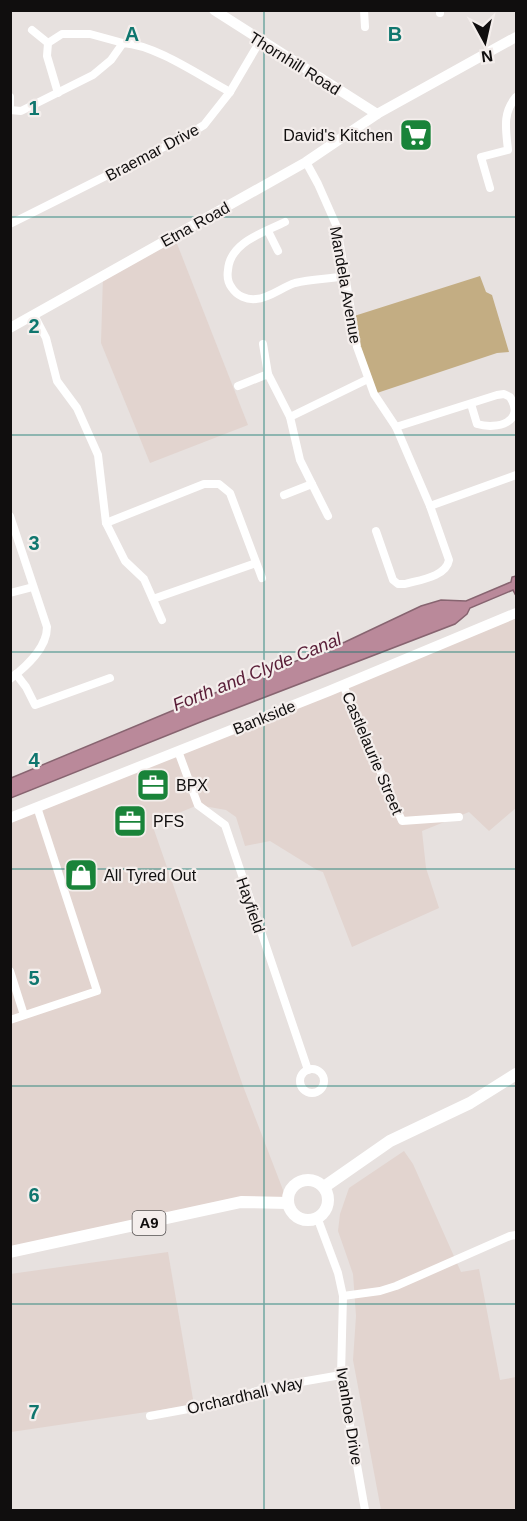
<svg xmlns="http://www.w3.org/2000/svg" width="527" height="1521" viewBox="0 0 527 1521" font-family="Helvetica,sans-serif">
	<style>
		.built { fill: #e2d4cf }
		.green { fill: #c3ad83 }
		.water { fill: #ba899a; stroke: #876470; stroke-width: 1.5 }
		.lines { fill: none; stroke-linecap: round; stroke-linejoin: round }
		.street { stroke: #fff; stroke-width: 8 }
		.secondary { stroke: #fff; stroke-width: 10 }
		.primary { stroke: #fff; stroke-width: 12 }
		.grid { fill: none; stroke: #0f766e; stroke-width: 1.5; stroke-opacity: 0.55 }
		.labels { text-anchor: middle; stroke-width: 4.5; stroke-linejoin: round; paint-order: stroke }
		.shield { fill: #f4eeec; stroke: #545151; stroke-width: 1.5 }
		.shield-label { font-size: 15px; font-weight: bold; fill: #100e0e }
		.street-label { font-size: 16px; fill: #100e0e; stroke: #f4eeec }
		.poi-label { font-size: 16px; fill: #100e0e; stroke: #f4eeec; text-anchor: start }
		.water-label { font-size: 18px; font-style: italic; fill: #591d37; stroke: #f4eeec }
		.grid-label { font-size: 20px; text-anchor: middle; font-weight: bold; fill: #0f766e; stroke: #f4eeec; stroke-width: 4.5; stroke-linejoin: round; paint-order: stroke }
	</style>
	<rect width="100%" height="100%" fill="#e7e1df"/>
	<g class="built">
		<polygon points="174,236 248,425 150,463 101,343 103,276"/>
		<polygon points="516,613 516,808 489,831 469,812 422,831 426,868 439,908 352,947 323,872 317,870 270,841 245,846 236,817 226,810 198,805 152,824 243,1086 288,1203 241,1202 11,1252 11,818"/>
		<polygon points="404,1151 413,1164 461,1272 479,1269 500,1380 516,1377 516,1510 381,1510 353,1360 356,1316 353,1274 338,1231 340,1214 349,1188"/>
		<polygon points="168,1252 194,1405 11,1432 10,1274"/>
	</g>
	<polygon class="green" points="480,276 486,292 492,295 509,352 497,353 374,394 351,317"/>
	<polygon class="water" points="516,576 516,593 515,594 513,590 470,608 467,614 455,624 203,721 11,798 11,778 222,690 345,642 421,606 441,600 466,601 511,582 512,577"/>
	<g class="lines">
		<g class="street">
			<polyline points="364,10 365,27"/>
			<polyline points="440,10 440,13"/>
			<polyline points="32,30 48,43"/>
			<polyline points="58,93 47,56 48,43 62,34 90,34 123,43"/>
			<polyline points="10,97 10,105"/>
			<path d="M10 110 21 111 93 75 111 60 123 43C156 45 200 76 230 92"/>
			<polyline points="306,162 318,184 337,227 357,347 374,394 396,427 430,506"/>
			<path d="M490 188 481 157 508 150C506 130 502 113 516 97"/>
			<path d="M285 222C263 233 230 242 228 270 227 276 228 283 232 288 237 296 247 300 256 299 270 298 282 287 295 283 311 279 329 279 346 276"/>
			<polyline points="10,224 186,136 204,125 230,92 260,41"/>
			<polyline points="268,231 278,251"/>
			<polyline points="34,315 46,338 57,381 77,408 98,455 106,523 125,561 144,579 162,620"/>
			<polyline points="263,344 268,374 290,417 300,460 328,516"/>
			<polyline points="238,386 268,374"/>
			<polyline points="290,417 368,379"/>
			<path d="M396 427 497 395 504 394 510 397C526 422 497 430 477 424L471 404"/>
			<polyline points="284,495 312,484"/>
			<path d="M10 516 47 627C47 648 27 666 10 679"/>
			<polyline points="106,523 204,484 219,484 230,493 262,578"/>
			<path d="M376 531 393 580 398 584H405C419 580 446 577 449 560L430 506 516 475"/>
			<polyline points="10,593 33,587"/>
			<polyline points="153,599 256,563"/>
			<polyline points="16,674 26,687 35,705 110,678"/>
			<polyline points="343,685 402,821 459,817"/>
			<polyline points="178,751 198,805 225,825 308,1070"/>
			<polyline points="10,971 24,1015"/>
			<polyline points="10,1020 97,991 37,807"/>
			<circle cx="312" cy="1081" r="12"/>
			<polyline points="317,1217 338,1273 343,1296 341,1375 365,1510"/>
			<polyline points="343,1296 380,1291 396,1286 510,1236 516,1235"/>
			<polyline points="150,1416 221,1403 266,1388 341,1375"/>
		</g>
		<g class="secondary">
			<polyline points="214,10 377,114"/>
			<polyline points="10,328 306,162 377,114 516,37"/>
			<polyline points="10,818 329,691 516,613"/>
		</g>
		<g class="primary">
			<circle cx="308" cy="1200" r="20"/>
			<polyline points="324,1187 390,1141 470,1103 516,1074"/>
			<polyline points="10,1252 241,1202 288,1203"/>
		</g>
	</g>
	<path class="grid" d="M264 10V1510M10 217H516M10 435H516M10 652H516M10 869H516M10 1086H516M10 1304H516"/>
	<defs>
		<symbol id="supermarket-square" viewBox="-11 -11 22 22"><rect x="-9" y="-9" width="18" height="18" rx="4" fill="#198339" stroke="#f4eeec"/><path d="M-6-5.5h2.5l.6 2H6L4.5 2H-2.5L-4.4-4H-6ZM-1.5 3.2a1.3 1.3 0 1 0 .1 0ZM3 3.2a1.3 1.3 0 1 0 .1 0Z" fill="#fff"/></symbol>
		<symbol id="office-square" viewBox="-11 -11 22 22"><rect x="-9" y="-9" width="18" height="18" rx="4" fill="#198339" stroke="#f4eeec"/><path d="M-6-3h4V-5.5h4V-3h4V5H-6ZM-1-4.5V-3h2v-1.5ZM-6 0V1H6V0Z" fill="#fff"/></symbol>
		<symbol id="shop-square" viewBox="-11 -11 22 22"><rect x="-9" y="-9" width="18" height="18" rx="4" fill="#198339" stroke="#f4eeec"/><path d="M-5-2.5h2.3a2.7 3.5 0 0 1 5.4 0H5L5.5 6h-11ZM-1.5-2.5h3a1.5 2.3 0 0 0-3 0Z" fill="#fff"/></symbol>
	</defs>
	<g fill-rule="evenodd">
		<use href="#supermarket-square" x="397" y="116" width="38" height="38"/>
		<use href="#office-square" x="134" y="766" width="38" height="38"/>
		<use href="#office-square" x="111" y="802" width="38" height="38"/>
		<use href="#shop-square" x="62" y="856" width="38" height="38"/>
	</g>
	<g class="labels">
		<rect class="shield" x="132.5" y="1211" width="33" height="24" rx="4.5"/>
		<g class="shield-label">
			<text x="149" y="1228">A9</text>
		</g>
		<g class="street-label">
			<text transform="translate(295 63) rotate(32)" y="6">Thornhill Road</text>
			<text transform="translate(152 152) rotate(-28)" y="6">Braemar Drive</text>
			<text transform="translate(195 224) rotate(-29)" y="6">Etna Road</text>
			<text transform="translate(346 285) rotate(80)" y="6">Mandela Avenue</text>
			<text transform="translate(264 717) rotate(-22)" y="6">Bankside</text>
			<text transform="translate(373 753) rotate(67)" y="6">Castlelaurie Street</text>
			<text transform="translate(251 905) rotate(71)" y="6">Hayfield</text>
			<text transform="translate(245 1395) rotate(-13)" y="6">Orchardhall Way</text>
			<text transform="translate(350 1416) rotate(81)" y="6">Ivanhoe Drive</text>
		</g>
		<g class="poi-label">
			<text x="393" y="141" text-anchor="end">David's Kitchen</text>
			<text x="176" y="791">BPX</text>
			<text x="153" y="827">PFS</text>
			<text x="104" y="881">All Tyred Out</text>
		</g>
		<g class="water-label">
			<text transform="translate(257 672) rotate(-22)" y="6">Forth and Clyde Canal</text>
		</g>
	</g>
	<g class="grid-label">
		<text x="132" y="41">A</text>
		<text x="395" y="41">B</text>
		<text x="34" y="115">1</text>
		<text x="34" y="333">2</text>
		<text x="34" y="550">3</text>
		<text x="34" y="767">4</text>
		<text x="34" y="985">5</text>
		<text x="34" y="1202">6</text>
		<text x="34" y="1419">7</text>
	</g>
	<rect width="527" height="1521" fill="none" stroke="#100e0e" stroke-width="24"/>
	<g transform="translate(485 42) rotate(172)" stroke="#f4eeec" stroke-width="4.5" paint-order="stroke">
	<path d="M0-4.5L10 22L0 15L-10 22Z" fill="#100e0e"/>
	<text y="-9" font-size="16" font-weight="bold" text-anchor="middle" fill="#100e0e">N</text>
	</g>
</svg>
